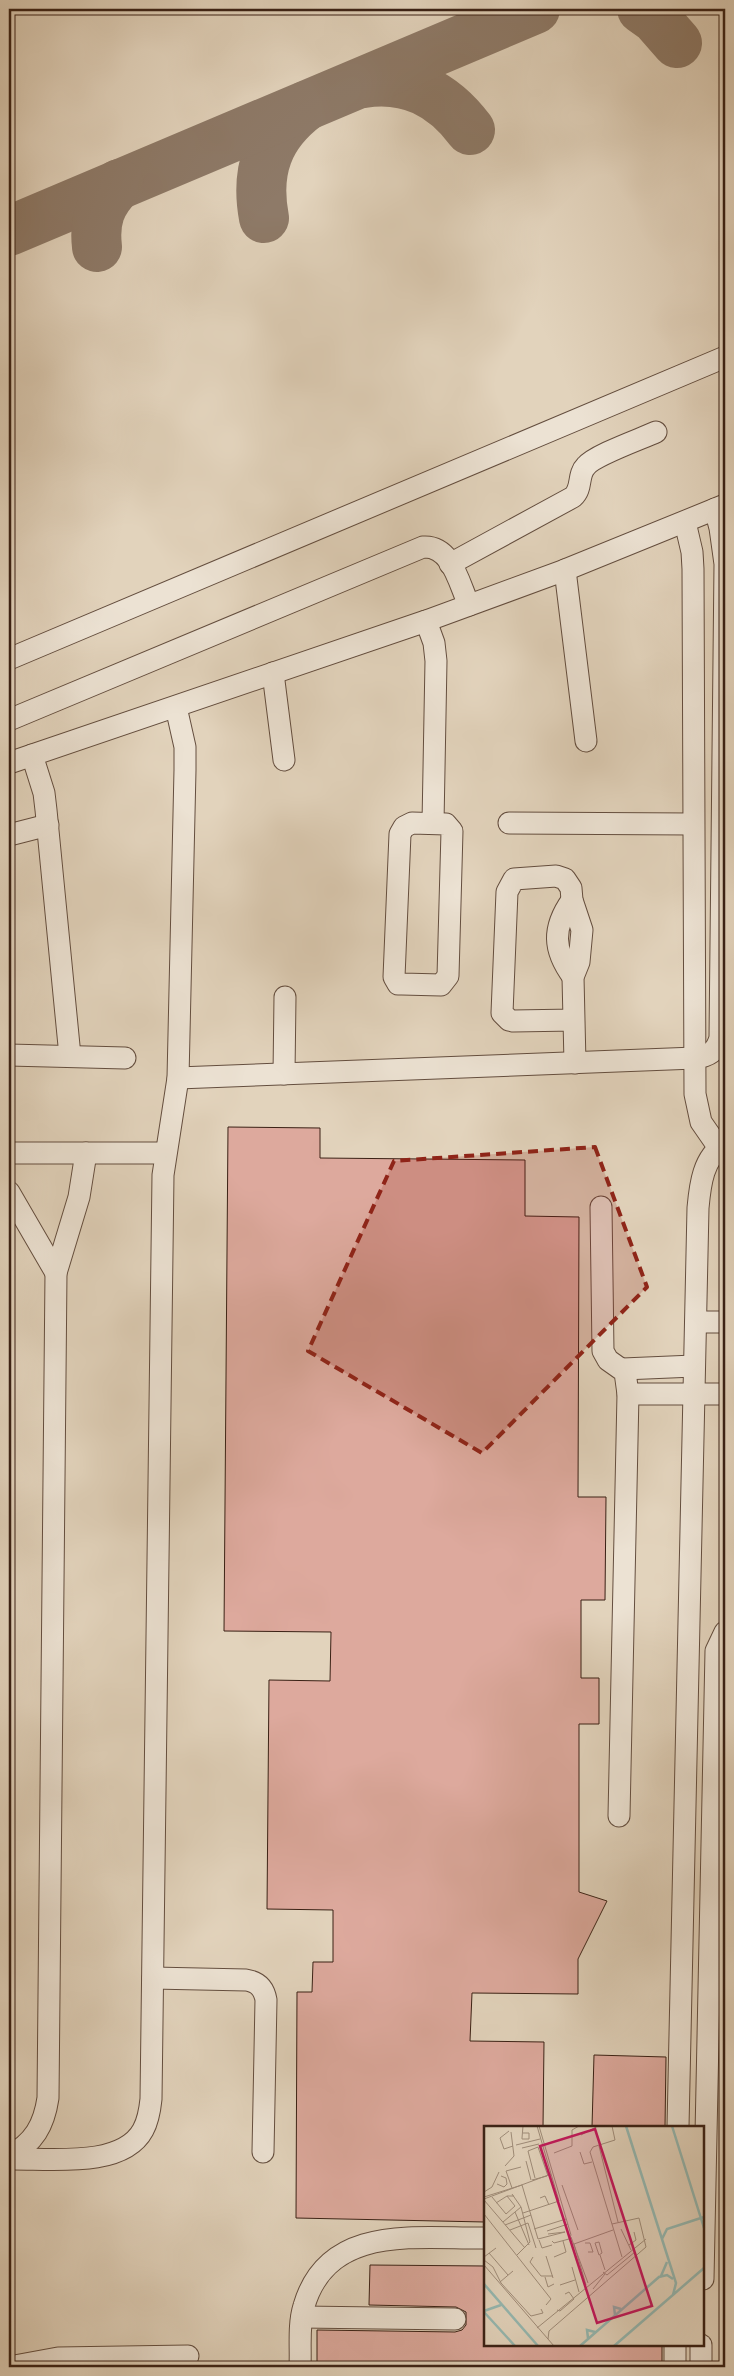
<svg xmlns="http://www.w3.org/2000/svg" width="734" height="2376" viewBox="0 0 734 2376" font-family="'EB Garamond',serif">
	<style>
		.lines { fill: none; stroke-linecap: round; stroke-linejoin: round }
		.taxiway { stroke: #8e7a68; stroke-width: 50 }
		.building { fill: #dda99d; stroke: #3a2115 }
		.minor-casing { stroke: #644e3f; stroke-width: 23 }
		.minor { stroke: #ece2d3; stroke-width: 21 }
		.marked { fill: #8f2418; fill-opacity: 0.2; stroke: #8f2418; stroke-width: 4; stroke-dasharray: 10 6; stroke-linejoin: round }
		.inset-river { fill: none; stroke: #95b8b1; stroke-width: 2.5 }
		.inset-road { fill: none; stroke: #9f8c79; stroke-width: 1 }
		.view { fill: #c2185b; fill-opacity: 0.15; stroke: #c2185b; stroke-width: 2.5 }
		.inset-edge { fill: none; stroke: #3a2115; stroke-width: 2.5 }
	</style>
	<rect width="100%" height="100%" fill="#e2d3bc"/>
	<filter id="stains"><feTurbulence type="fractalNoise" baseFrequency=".004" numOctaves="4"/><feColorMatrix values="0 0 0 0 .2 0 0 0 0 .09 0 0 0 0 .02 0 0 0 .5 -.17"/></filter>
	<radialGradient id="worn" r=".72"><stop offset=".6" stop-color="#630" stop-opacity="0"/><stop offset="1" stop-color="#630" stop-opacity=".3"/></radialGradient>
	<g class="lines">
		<g class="taxiway">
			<polyline points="642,9 656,19 677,43"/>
			<path d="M363 83C408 76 443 94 470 130"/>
			<path d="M264 218C255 170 268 135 306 106"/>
			<polyline points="9,231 535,9"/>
			<path d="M97 247C94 221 100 202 119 184"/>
		</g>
	</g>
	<g class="building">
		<polygon points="228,1127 320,1128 320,1158 525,1160 525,1216 579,1217 578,1497 606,1497 605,1600 581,1600 581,1678 599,1678 599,1724 579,1724 579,1892 607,1901 578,1959 578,1994 472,1993 470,2041 544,2042 543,2127 485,2127 485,2222 296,2218 297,1992 312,1992 313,1962 333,1962 333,1910 267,1909 269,1680 330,1681 331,1632 224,1631"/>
		<polygon points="594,2055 666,2057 665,2127 592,2127"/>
		<polygon points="370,2265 485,2266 485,2345 662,2345 662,2367 317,2367 317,2330 455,2332 462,2330 466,2325 466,2312 456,2307 369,2305"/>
	</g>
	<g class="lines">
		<defs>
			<g id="minor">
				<polyline points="685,522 692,552 693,569 695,1094 701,1122 719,1148"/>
				<path d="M450 564 573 497C583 488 577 475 586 466 595 455 641 439 656 432"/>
				<polyline points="565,570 586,741"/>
				<polyline points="426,621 434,643 436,661 433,823"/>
				<polyline points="9,659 725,357"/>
				<polyline points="273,673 284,760"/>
				<path d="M9 720 423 547C452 545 459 584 469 605"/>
				<polyline points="32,755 44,793 46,810 70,1056"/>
				<polyline points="9,763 426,621 565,570 725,505"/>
				<polygon points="412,823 446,824 452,831 448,976 441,985 402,984 398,984 394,977 400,834 404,827"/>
				<polyline points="509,823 692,824"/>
				<polyline points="9,835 48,825"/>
				<path d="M572 900C552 928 553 950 573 977"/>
				<polyline points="574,1020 513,1021 509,1020 502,1013 507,892 514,879 556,876 565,879 571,888 572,900 582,930 579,962 573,977 575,1063"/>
				<polyline points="9,1055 125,1058"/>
				<polyline points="284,1074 285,997"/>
				<path d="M178 1078 695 1058C709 1056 716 1052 720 1038L725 564 720 528 715 509"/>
				<polyline points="9,1153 165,1153"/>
				<polyline points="9,1192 56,1273"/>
				<polyline points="601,1207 603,1351 608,1360 625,1372 628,1394 619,1816"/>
				<polyline points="696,1322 725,1322"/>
				<polyline points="623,1369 694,1366"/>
				<polyline points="628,1394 725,1394"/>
				<path d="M153 1978 246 1980C258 1982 264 1988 266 2000L263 2152"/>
				<path d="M678 2127 698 1208C700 1185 703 1157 725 1144"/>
				<path d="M9 2156C34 2143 44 2125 48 2098L56 1273 79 1197 86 1153"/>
				<path d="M9 2159C47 2158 122 2169 143 2130 148 2121 150 2109 151 2099L163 1175 178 1078 185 770V747L176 707"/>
				<polyline points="703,2279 716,1651 725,1632"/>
				<polyline points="302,2317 455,2319"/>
				<polyline points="9,2367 58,2358 188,2356"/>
				<path d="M300 2367C301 2348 298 2325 304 2306 328 2223 418 2239 485 2238"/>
				<polyline points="675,2367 675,2345"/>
				<polyline points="701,2367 701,2345"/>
			</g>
		</defs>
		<use href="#minor" class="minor-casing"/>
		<use href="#minor" class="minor"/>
	</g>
	<path class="marked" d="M595 1147 647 1287 482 1453 308 1351 394 1161Z"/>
	<g transform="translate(484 2126)">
		<rect width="220" height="220" fill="#e2d3bc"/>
		<path class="inset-river" d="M142 0 192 157 189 169M188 0 220 102M178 113 183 103 220 91M177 150 183 136M0 158 54 220M0 185 17 179M0 186 31 220M131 189 130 181 137 183M104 212 103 204 111 206M96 220 175 151 183 149 189 153M130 220 220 142"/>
		<path class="inset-road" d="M55 0 87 109 85 113 70 117 68 115M128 0 131 14 109 21 106 26 138 131M25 5 16 12 20 23 29 20M39 7H45V13H38V12L39 0M97 9 114 0M32 19 56 13M115 20 134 96M38 22 55 18M96 26 100 38 108 36M70 27 88 20V4L95 0M42 35 47 54M21 40 30 30 27 6M51 52 44 25 54 21 64 50M48 54 63 50M13 58 20 61 23 58 22 52 17 50M38 59 54 113 81 106 64 108M78 59 94 104M28 62 22 45 37 41M0 66 8 61 15 46M28 68 37 81 46 116 33 129M0 71 38 59M8 71 22 88 31 80 23 70M56 72 61 70 65 79M0 73 67 48M0 74 41 122M12 77 23 70H30M31 86 45 119M39 87 75 75 53 0M0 88 67 173 62 179M19 96 37 81M21 99 47 89M50 103 82 93M137 103 147 124M26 104 44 97 52 122M63 105 84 98M87 111 104 157M55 114 58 122 68 119M115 116 118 127 115 129 111 117ZM101 117H106L109 126H104M145 119 152 114 150 106M5 127 24 149M116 129 121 144M62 130 69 152M0 131 12 122M49 131 46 136 57 150H69M70 131 82 126 79 115M0 134 9 141 17 157 47 190 59 187 57 183M0 139 70 220M88 141 95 166M119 146 123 149 151 126M61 151 64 161 70 158M16 156 29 145M76 159 91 154M102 159 90 118 129 104M109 163 121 148M73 184 76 185 90 173 85 166 81 168M53 202 162 113M64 213 65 205 162 121 155 92 128 98"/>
		<path class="view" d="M111 3 168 180 113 197 56 20Z"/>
		<rect width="220" height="220" class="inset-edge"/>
	</g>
	<rect width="734" height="2376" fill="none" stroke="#e2d3bc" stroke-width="30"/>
	<rect x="10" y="10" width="714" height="2356" fill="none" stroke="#3a2115" stroke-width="2.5"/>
	<rect x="15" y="15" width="704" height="2346" fill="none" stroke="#3a2115"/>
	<rect width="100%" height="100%" filter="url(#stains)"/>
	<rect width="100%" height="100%" fill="url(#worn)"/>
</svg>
